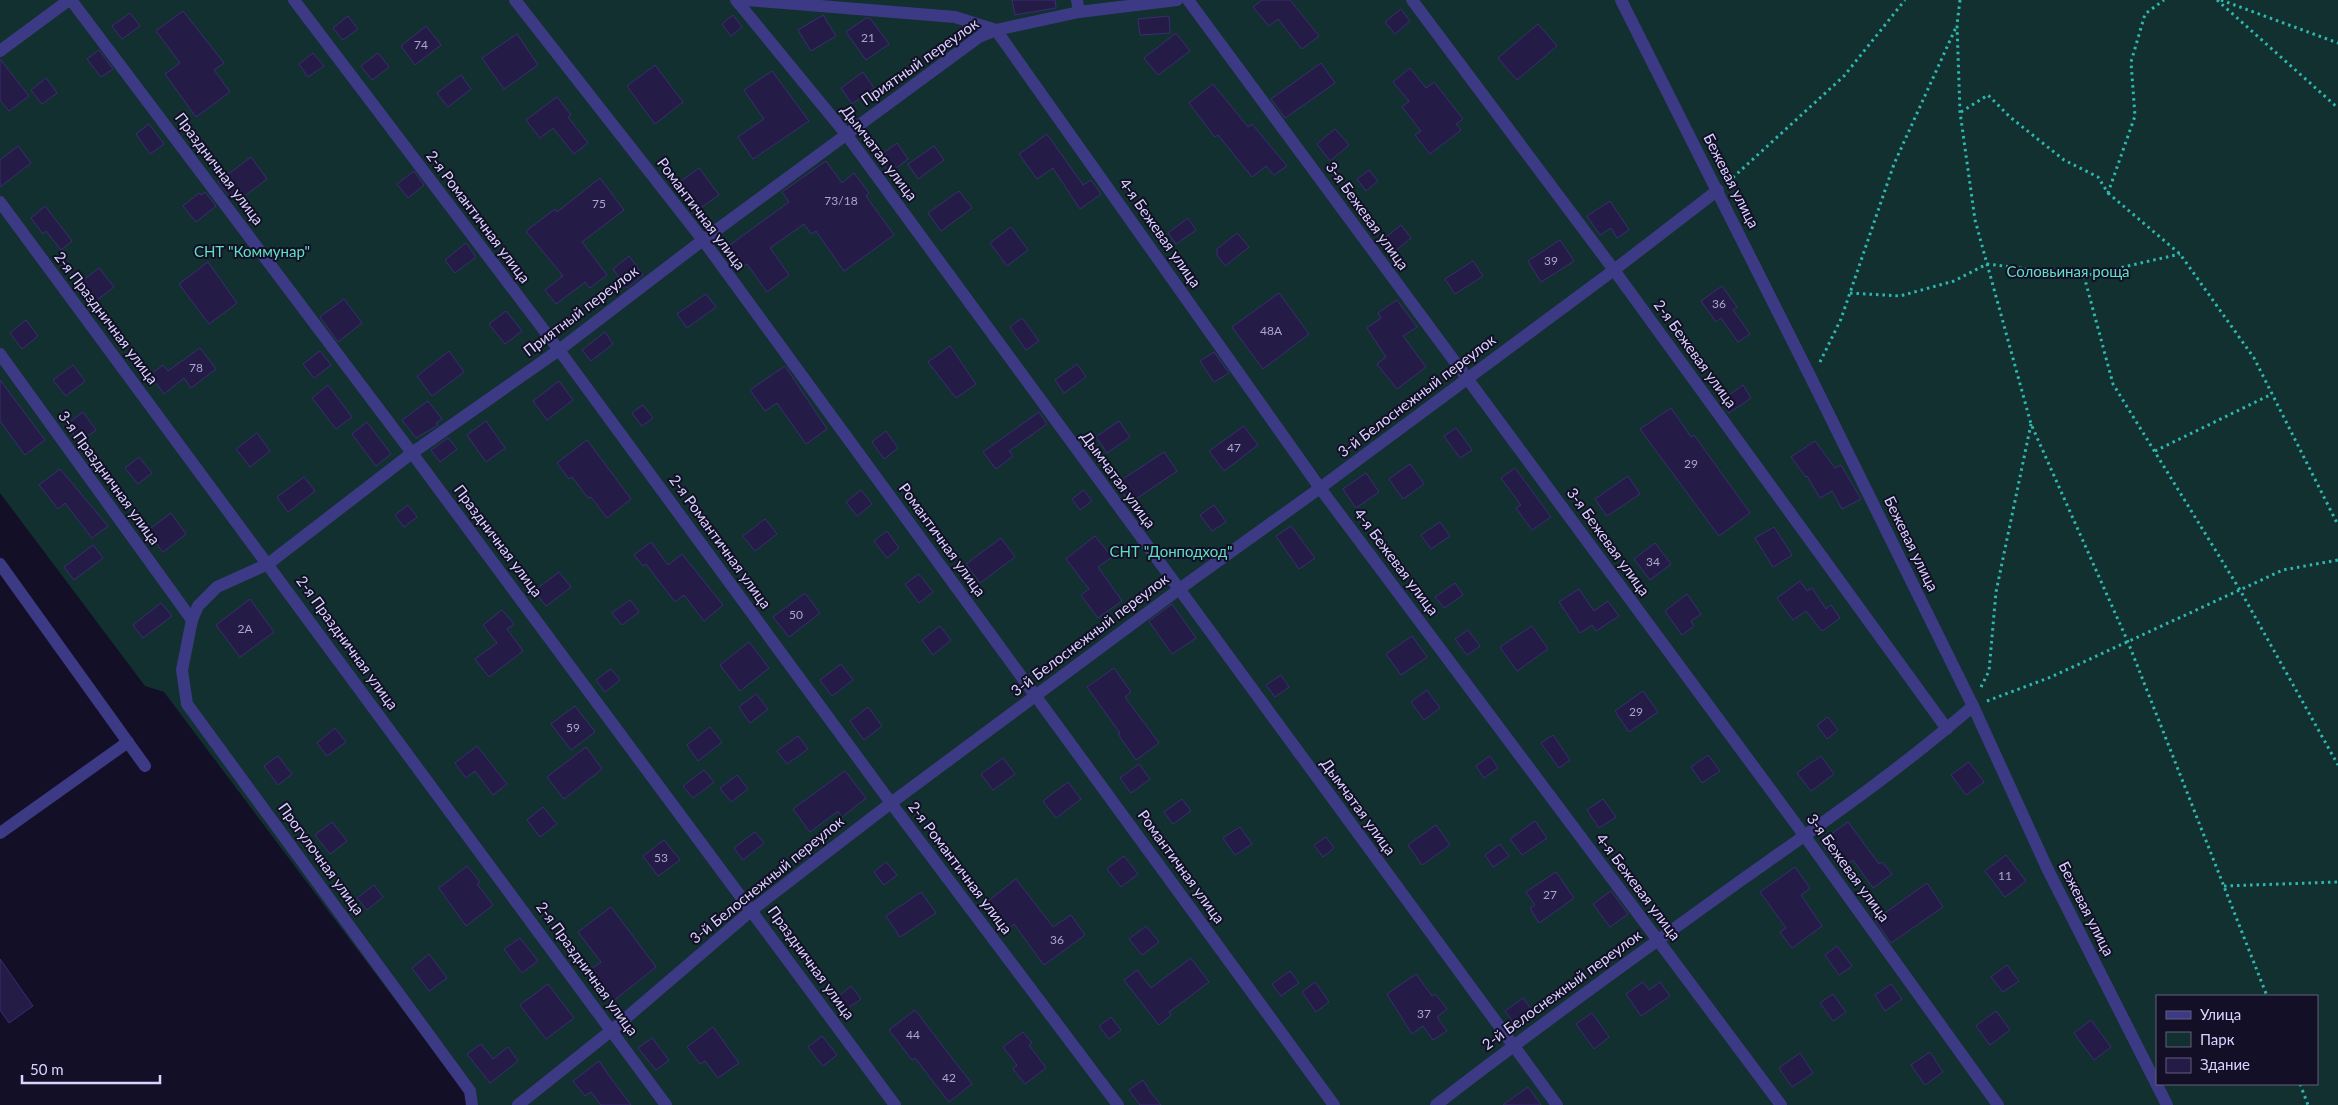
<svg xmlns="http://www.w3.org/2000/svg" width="2338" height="1105" viewBox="0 0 2338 1105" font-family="Lato,sans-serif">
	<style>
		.green { fill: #12302f; fill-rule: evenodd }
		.building { fill: #241b47; stroke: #3b2d73 }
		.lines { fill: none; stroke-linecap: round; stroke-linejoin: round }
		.path { stroke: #2fb8b0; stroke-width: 3; stroke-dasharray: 2.5 4; stroke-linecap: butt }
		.minor { stroke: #3d3a85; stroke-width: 12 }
		.labels { text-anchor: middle; stroke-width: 4; stroke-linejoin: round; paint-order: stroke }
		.number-label { font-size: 12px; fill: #aca6d1 }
		.street-label { font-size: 15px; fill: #d9d4ff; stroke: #130f26 }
		.park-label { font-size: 15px; fill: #5fe0c0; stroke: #130f26 }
	</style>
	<rect width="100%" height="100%" fill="#130f26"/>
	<path class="green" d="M0 0H2338V1105H474L164 692 145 686 0 493ZM2157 996H2317V1084H2157Z"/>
	<g class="building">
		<polygon points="1012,0 1055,0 1056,8 1015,15"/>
		<polygon points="1262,0 1290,0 1319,36 1302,49 1278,19 1269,26 1253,7"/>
		<polygon points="1401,9 1410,21 1395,34 1385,22"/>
		<polygon points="183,11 224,63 214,70 230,92 196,117 165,74 180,63 156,31"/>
		<polygon points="130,13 140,26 122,39 112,26"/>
		<polygon points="733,15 742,27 731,36 722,24"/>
		<polygon points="823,15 836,36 811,51 798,30"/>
		<polygon points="348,16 358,29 343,40 333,28"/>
		<polygon points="1169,16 1170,33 1140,35 1138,19"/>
		<polygon points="866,18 870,18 889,44 866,60 846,32"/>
		<polygon points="1538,24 1557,46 1517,80 1498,58"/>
		<polygon points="426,26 441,45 415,65 401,46"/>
		<polygon points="1176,33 1190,51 1158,75 1144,58"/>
		<polygon points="517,34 538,65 504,89 482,58"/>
		<polygon points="99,50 113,69 101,77 87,59"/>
		<polygon points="313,53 324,66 308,77 299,64"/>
		<polygon points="378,53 389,67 372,80 361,66"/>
		<polygon points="0,59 29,96 9,111 0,100"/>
		<polygon points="1321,63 1335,83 1285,118 1271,99"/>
		<polygon points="655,65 683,102 655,124 627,86"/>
		<polygon points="1410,68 1426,88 1434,82 1463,119 1456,124 1461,130 1430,154 1415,135 1421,131 1402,107 1409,101 1393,82"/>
		<polygon points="772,71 809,121 753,159 738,137 764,119 744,90"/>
		<polygon points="863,72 874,88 852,104 841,88"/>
		<polygon points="461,75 471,89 448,107 437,93"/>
		<polygon points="46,78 57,93 42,104 31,90"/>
		<polygon points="1213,84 1248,127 1252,124 1287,166 1274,175 1266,166 1252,177 1218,135 1215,137 1189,103"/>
		<polygon points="557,97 571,115 568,117 588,143 574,154 553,128 540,138 526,120"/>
		<polygon points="149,124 164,144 150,154 136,134"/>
		<polygon points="1335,129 1349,145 1330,161 1317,144"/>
		<polygon points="1047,134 1083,185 1091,180 1101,194 1080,209 1053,168 1037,179 1019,154"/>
		<polygon points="897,143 908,159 890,173 878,157"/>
		<polygon points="18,146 31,163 0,187 0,160"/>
		<polygon points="934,146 944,160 918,179 908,164"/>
		<polygon points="251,157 267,179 239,200 234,193 229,196 218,182"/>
		<polygon points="826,161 842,183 854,173 869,193 866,196 894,235 844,271 816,231 811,234 804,224 770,248 789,275 767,292 747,264 738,270 723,250 789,202 782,192"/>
		<polygon points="699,168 719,195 696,211 677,184"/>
		<polygon points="1369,170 1378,181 1366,191 1357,179"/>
		<polygon points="414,171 424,185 408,198 397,184"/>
		<polygon points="600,178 624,210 582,242 607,275 590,288 585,282 556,304 545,290 563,276 526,231 555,209 557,212"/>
		<polygon points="959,191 972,208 941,231 928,213"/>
		<polygon points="205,192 216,206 196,222 183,206 199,193 201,195"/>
		<polygon points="1610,201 1629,230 1617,238 1611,228 1600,235 1587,216"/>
		<polygon points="45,206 72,241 61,250 46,231 43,234 31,218"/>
		<polygon points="1188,218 1196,230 1176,244 1168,233"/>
		<polygon points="1401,225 1411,238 1395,251 1385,238"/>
		<polygon points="1011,227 1028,250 1007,266 990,243"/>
		<polygon points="1237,233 1249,247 1225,266 1217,255 1217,249"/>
		<polygon points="1560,240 1574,261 1541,282 1528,261"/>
		<polygon points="466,243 476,257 455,273 445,260"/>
		<polygon points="629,256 643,275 627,288 613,269"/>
		<polygon points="1473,261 1483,276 1455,294 1445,279"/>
		<polygon points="208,262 237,303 209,324 179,284"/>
		<polygon points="99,268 114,287 93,303 78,284"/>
		<polygon points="1722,286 1737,307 1733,310 1750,334 1738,342 1721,318 1716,322 1701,301"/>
		<polygon points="1279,293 1309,334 1263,369 1232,327"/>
		<polygon points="706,294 716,307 687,328 677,314"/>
		<polygon points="344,299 362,323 338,342 320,317"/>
		<polygon points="1397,300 1417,327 1403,336 1426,367 1397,389 1377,364 1386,357 1367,328 1381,318 1378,313"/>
		<polygon points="506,311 522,331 505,344 489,324"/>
		<polygon points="1022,318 1039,341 1026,350 1010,327"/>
		<polygon points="26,320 38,336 22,349 10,333"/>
		<polygon points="605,332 613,344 591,361 582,350"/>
		<polygon points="950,346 976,384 956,398 928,362"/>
		<polygon points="200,348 216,369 191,388 184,378 164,394 150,375 163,365 168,371"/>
		<polygon points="320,351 331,365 314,378 303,364"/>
		<polygon points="449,351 464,372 432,396 417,376"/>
		<polygon points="1214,352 1229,373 1214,382 1200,361"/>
		<polygon points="1077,364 1086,377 1064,393 1055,380"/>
		<polygon points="73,365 85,381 66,396 53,380"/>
		<polygon points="785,366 827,429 806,444 777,403 765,411 750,390"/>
		<polygon points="0,380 45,440 25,455 0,421"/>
		<polygon points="559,381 573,400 547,420 533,401"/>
		<polygon points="328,385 352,417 336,429 312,398"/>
		<polygon points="1743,385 1751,398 1729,413 1721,401"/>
		<polygon points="428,401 442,419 436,423 438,425 416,438 402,420"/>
		<polygon points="643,405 653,418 642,426 632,413"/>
		<polygon points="1671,408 1691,437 1694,435 1750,513 1719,536 1640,429"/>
		<polygon points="83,412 96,430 80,442 66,425"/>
		<polygon points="1039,412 1047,424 1009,451 1013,456 996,469 983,452"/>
		<polygon points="486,421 505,448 486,462 467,435"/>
		<polygon points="1119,421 1130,437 1107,453 1096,437"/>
		<polygon points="367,422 391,454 376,466 352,434"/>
		<polygon points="1244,426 1258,445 1224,471 1209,451"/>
		<polygon points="1456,428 1472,450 1460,458 1444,436"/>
		<polygon points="886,431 898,448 884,459 872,442"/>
		<polygon points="257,433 270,451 250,467 236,449"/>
		<polygon points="448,438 457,449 440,462 431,450"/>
		<polygon points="587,440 631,499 607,518 591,497 588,498 572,477 569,479 557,463"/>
		<polygon points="1815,441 1835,468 1841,465 1861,499 1842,509 1832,491 1820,498 1807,476 1806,477 1791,457"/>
		<polygon points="1164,452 1177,471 1130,503 1117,483"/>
		<polygon points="139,457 152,473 138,484 125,468"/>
		<polygon points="1410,464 1424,484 1403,499 1389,479"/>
		<polygon points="1515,468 1551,517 1532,530 1516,508 1521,505 1501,478"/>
		<polygon points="60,469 108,526 92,538 65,503 58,509 39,485"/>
		<polygon points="1366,473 1379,492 1356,508 1343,489"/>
		<polygon points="1628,476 1640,494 1607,516 1595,499"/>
		<polygon points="304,477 315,491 288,512 277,497"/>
		<polygon points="861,490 872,504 857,516 846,502"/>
		<polygon points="1084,490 1092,501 1080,510 1072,499"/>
		<polygon points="408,505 417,517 404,527 395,515"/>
		<polygon points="1214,505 1226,522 1212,531 1200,515"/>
		<polygon points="171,513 186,534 163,552 147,531"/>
		<polygon points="765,519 777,534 755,551 743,536"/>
		<polygon points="1440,522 1450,536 1431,549 1421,535"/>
		<polygon points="1291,526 1315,558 1299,569 1276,536"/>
		<polygon points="1774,527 1792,555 1773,567 1755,538"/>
		<polygon points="887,531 899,548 887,558 874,541"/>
		<polygon points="1095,536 1112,557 1098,567 1122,601 1098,618 1081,595 1089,589 1066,559"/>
		<polygon points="1001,538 1015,557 980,583 966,564"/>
		<polygon points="651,542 668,565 682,554 723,605 704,621 684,595 675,602 646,564 643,566 634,555"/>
		<polygon points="1655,543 1671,564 1650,580 1634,559"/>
		<polygon points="93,545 103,558 74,580 64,567"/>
		<polygon points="559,572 571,587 546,606 534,591"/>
		<polygon points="919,574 933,592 919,603 905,584"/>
		<polygon points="1800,581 1807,591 1812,588 1826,609 1831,605 1840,618 1822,631 1806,611 1793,620 1777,598"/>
		<polygon points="1455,583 1463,595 1444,608 1435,597"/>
		<polygon points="1579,589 1594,611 1608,601 1619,616 1596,631 1592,625 1580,633 1559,602"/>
		<polygon points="805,593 820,613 789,637 773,617"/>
		<polygon points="1687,594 1701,614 1691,621 1694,626 1682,635 1665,611"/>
		<polygon points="250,599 274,632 240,657 216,625"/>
		<polygon points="630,600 639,612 622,625 612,613"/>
		<polygon points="161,603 172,616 143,638 133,625"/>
		<polygon points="1172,604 1196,638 1172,654 1149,621"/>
		<polygon points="502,610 514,624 507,629 523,651 489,677 475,659 497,643 483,625"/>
		<polygon points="940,626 951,640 933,655 922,640"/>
		<polygon points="1532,626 1548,649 1517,671 1500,647"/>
		<polygon points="1468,630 1480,646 1467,655 1455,639"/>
		<polygon points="1412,636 1427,657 1401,675 1386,654"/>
		<polygon points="749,642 769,668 740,691 720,665"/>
		<polygon points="841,664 853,680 832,696 820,680"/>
		<polygon points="1114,668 1131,692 1125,697 1159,743 1136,760 1118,734 1120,733 1087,687"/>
		<polygon points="611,669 620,680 605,692 596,680"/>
		<polygon points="1281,675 1289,687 1275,697 1266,685"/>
		<polygon points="1427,690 1440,708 1424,720 1411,702"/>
		<polygon points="1643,691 1658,712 1629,732 1615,711"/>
		<polygon points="756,694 768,709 750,723 739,707"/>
		<polygon points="575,706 595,732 571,750 551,724"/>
		<polygon points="868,707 882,726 864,740 850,721"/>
		<polygon points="1828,717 1838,730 1827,739 1817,725"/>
		<polygon points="710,727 722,742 698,761 687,745"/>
		<polygon points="335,728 346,742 327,756 317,743"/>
		<polygon points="1553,735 1570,760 1559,768 1541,743"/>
		<polygon points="798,736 808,749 787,764 777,751"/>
		<polygon points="477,746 507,784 493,795 475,771 466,778 455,763"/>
		<polygon points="586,747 602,769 564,799 547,777"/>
		<polygon points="1708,755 1720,771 1702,783 1691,767"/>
		<polygon points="278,756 292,774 278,785 264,766"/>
		<polygon points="1490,756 1498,768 1484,778 1476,766"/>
		<polygon points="1821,756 1834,774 1811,791 1797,773"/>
		<polygon points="1003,758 1015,774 993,790 981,774"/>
		<polygon points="1969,762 1984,782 1966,795 1951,775"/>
		<polygon points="1139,764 1150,779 1131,793 1120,778"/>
		<polygon points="704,770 714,782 693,798 683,786"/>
		<polygon points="845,771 866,798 842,817 838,811 810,832 793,809"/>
		<polygon points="737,775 748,789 731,802 720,788"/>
		<polygon points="1068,782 1081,799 1056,818 1043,801"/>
		<polygon points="1182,799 1191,811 1173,824 1164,812"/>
		<polygon points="1603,799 1616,817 1599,828 1587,810"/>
		<polygon points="543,807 557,824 540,837 527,820"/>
		<polygon points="1535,821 1547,838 1522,855 1510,839"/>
		<polygon points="332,822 347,841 330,854 315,835"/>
		<polygon points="1848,822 1879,864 1882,862 1892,874 1873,888 1853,860 1841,869 1820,842"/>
		<polygon points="1436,825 1450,845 1422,865 1408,845"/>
		<polygon points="1240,827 1252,844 1235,855 1223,838"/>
		<polygon points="755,832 764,843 743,860 734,848"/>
		<polygon points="1326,837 1334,848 1323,857 1314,845"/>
		<polygon points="664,840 680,860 658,876 643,856"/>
		<polygon points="1500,844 1509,856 1493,867 1485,855"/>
		<polygon points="2006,855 2026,881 2005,897 1985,871"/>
		<polygon points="1124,856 1138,874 1121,887 1107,869"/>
		<polygon points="886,862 897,875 884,885 874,872"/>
		<polygon points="467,866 480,882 477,884 493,905 466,926 439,888"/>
		<polygon points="1795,867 1810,888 1801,895 1822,926 1792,948 1780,932 1786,928 1760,892"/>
		<polygon points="1556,872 1574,898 1539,923 1530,908 1535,905 1526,892"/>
		<polygon points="1016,879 1053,927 1071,915 1085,935 1044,965 1014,924 1008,929 987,902"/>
		<polygon points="1927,883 1943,907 1891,943 1875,920"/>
		<polygon points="374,885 383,897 367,910 357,898"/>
		<polygon points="1611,891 1628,914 1610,927 1593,904"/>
		<polygon points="921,892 936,913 900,937 886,916"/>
		<polygon points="611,907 656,967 612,1002 588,971 601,962 578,932"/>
		<polygon points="1146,926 1159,942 1142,955 1129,939"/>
		<polygon points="520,938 538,961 522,973 504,949"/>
		<polygon points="1837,946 1852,966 1839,975 1825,955"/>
		<polygon points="429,954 447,978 429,991 412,968"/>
		<polygon points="1191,958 1209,982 1169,1012 1171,1015 1159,1025 1124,980 1137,970 1151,988"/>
		<polygon points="0,959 33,1006 9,1023 0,1010"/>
		<polygon points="2007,965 2019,981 2003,992 1991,977"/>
		<polygon points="1290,971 1299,983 1281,996 1272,984"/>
		<polygon points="1416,974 1432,996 1435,994 1447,1009 1437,1017 1447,1031 1433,1040 1423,1026 1412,1034 1387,994"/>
		<polygon points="1315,982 1329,1002 1316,1012 1302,992"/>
		<polygon points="1643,982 1649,990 1660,982 1670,996 1641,1016 1626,994"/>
		<polygon points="548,984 574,1018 546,1039 520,1005"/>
		<polygon points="1891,984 1902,999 1885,1011 1875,995"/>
		<polygon points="851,986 861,999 848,1008 839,996"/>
		<polygon points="1833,994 1846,1012 1833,1021 1820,1003"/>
		<polygon points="1523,998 1534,1013 1516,1026 1505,1011"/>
		<polygon points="915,1010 972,1084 949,1102 915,1058 912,1060 889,1030"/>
		<polygon points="1996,1011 2010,1030 1990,1045 1976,1026"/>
		<polygon points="1592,1013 1609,1037 1594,1049 1576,1024"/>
		<polygon points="1111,1017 1121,1030 1109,1039 1099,1026"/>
		<polygon points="2091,1020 2111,1047 2094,1060 2074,1033"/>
		<polygon points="713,1027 739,1063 718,1078 705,1061 700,1064 687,1047"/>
		<polygon points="1023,1032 1032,1043 1029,1045 1046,1068 1025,1084 1013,1069 1017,1065 1003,1047"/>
		<polygon points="822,1036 837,1055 823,1066 808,1047"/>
		<polygon points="652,1038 669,1060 656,1070 638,1048"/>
		<polygon points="481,1044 493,1059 508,1047 518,1061 490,1083 467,1054"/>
		<polygon points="1930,1052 1943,1072 1925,1085 1911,1065"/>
		<polygon points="1800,1053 1813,1073 1792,1087 1779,1068"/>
		<polygon points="599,1061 610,1077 631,1105 601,1105 591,1092 585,1096 573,1081"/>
		<polygon points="1143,1080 1151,1093 1161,1105 1140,1105 1129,1090"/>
		<polygon points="1528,1087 1541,1105 1503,1105"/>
	</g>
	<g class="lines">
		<g class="path">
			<polyline points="1960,0 1957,25 1960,112 1975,220 2031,424 2128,642 2267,996"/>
			<polyline points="2217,0 2338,108"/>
			<polyline points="2221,0 2338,43"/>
			<polyline points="1961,112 1988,95 2010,117 2064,160 2098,177 2108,193 2135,116 2131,62 2145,14 2164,0"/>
			<polyline points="1728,182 1844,76 1905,0"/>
			<polyline points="2108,193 2180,254 2254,358 2338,525"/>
			<polyline points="2084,276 2113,384 2240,590 2338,765"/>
			<polyline points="1850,293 1900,296 1954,281 1987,264 2084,276 2180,254"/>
			<polyline points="1820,362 1841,319 1894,164 1957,25"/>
			<polyline points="2155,451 2272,394"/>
			<polyline points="1981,687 1989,671 1996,592 2031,424"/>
			<polyline points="1987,701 2051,677 2283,570 2338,560"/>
			<polyline points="2224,886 2338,882"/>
			<polyline points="2300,1084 2308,1105"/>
		</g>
		<g class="minor">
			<polyline points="71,0 412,453 895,1105"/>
			<polyline points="294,0 559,350 891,803 1118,1105"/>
			<polyline points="515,0 703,240 1334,1105"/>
			<polyline points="736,0 846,134 1557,1105"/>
			<polyline points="747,0 955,17 996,30 1079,12 1177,0"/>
			<polyline points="1077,0 1079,12"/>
			<polyline points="1188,0 1804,835 1998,1105"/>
			<polyline points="1412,0 1614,270 1947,729"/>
			<polyline points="1621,0 1811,378 1973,706 2047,868 2167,1105"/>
			<polyline points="0,51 69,0"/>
			<polyline points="0,202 666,1105"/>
			<polyline points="0,354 192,620"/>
			<polyline points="0,564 145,766"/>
			<polyline points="0,833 128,742"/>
			<polyline points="472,1105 470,1091 187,704 182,670 192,620 198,606 217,587 268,564 412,453 559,350 703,240 979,37 996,30 1320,488 1781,1105"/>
			<polyline points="518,1105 612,1030 752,910 891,803 1178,590 1320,488 1614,270 1718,190"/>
			<path d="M1436 1105C1537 1027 1640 953 1743 879 1821 824 1901 769 1973 706"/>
		</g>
	</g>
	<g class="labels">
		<g class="number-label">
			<text x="868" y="42">21</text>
			<text x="421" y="49">74</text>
			<text x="841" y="205">73/18</text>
			<text x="599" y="208">75</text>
			<text x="1551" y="265">39</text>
			<text x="1719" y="308">36</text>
			<text x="1271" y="335">48А</text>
			<text x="196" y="372">78</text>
			<text x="1234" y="452">47</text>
			<text x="1691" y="468">29</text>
			<text x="1653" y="566">34</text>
			<text x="796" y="619">50</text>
			<text x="245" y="633">2А</text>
			<text x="1636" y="716">29</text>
			<text x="573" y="732">59</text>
			<text x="661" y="862">53</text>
			<text x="2005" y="880">11</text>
			<text x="1550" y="899">27</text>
			<text x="1057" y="944">36</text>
			<text x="1424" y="1018">37</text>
			<text x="913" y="1039">44</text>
			<text x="949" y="1082">42</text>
		</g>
		<g class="street-label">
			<text transform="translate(920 62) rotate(-35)" y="5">Приятный переулок</text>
			<text transform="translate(879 153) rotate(53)" y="5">Дымчатая улица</text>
			<text transform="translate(219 169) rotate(53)" y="5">Праздничная улица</text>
			<text transform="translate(1731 181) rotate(63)" y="5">Бежевая улица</text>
			<text transform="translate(701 214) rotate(53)" y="5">Романтичная улица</text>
			<text transform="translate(1367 216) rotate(54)" y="5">3-я Бежевая улица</text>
			<text transform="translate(478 217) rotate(53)" y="5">2-я Романтичная улица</text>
			<text transform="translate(1160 233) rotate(55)" y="5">4-я Бежевая улица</text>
			<text transform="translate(581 311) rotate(-37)" y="5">Приятный переулок</text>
			<text transform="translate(106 318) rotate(53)" y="5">2-я Праздничная улица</text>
			<text transform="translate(1695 354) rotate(54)" y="5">2-я Бежевая улица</text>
			<text transform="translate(1417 396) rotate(-37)" y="5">3-й Белоснежный переулок</text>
			<text transform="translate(109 478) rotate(54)" y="5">3-я Праздничная улица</text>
			<text transform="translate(1118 480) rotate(54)" y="5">Дымчатая улица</text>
			<text transform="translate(942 540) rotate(54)" y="5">Романтичная улица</text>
			<text transform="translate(498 541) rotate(53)" y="5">Праздничная улица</text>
			<text transform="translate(720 542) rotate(54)" y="5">2-я Романтичная улица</text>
			<text transform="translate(1608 542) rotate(54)" y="5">3-я Бежевая улица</text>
			<text transform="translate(1911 544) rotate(64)" y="5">Бежевая улица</text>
			<text transform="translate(1396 562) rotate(53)" y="5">4-я Бежевая улица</text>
			<text transform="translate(1090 635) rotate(-37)" y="5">3-й Белоснежный переулок</text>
			<text transform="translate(347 643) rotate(54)" y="5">2-я Праздничная улица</text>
			<text transform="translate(1358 807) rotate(54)" y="5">Дымчатая улица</text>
			<text transform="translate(321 859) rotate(54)" y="5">Прогулочная улица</text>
			<text transform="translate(1181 867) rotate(54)" y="5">Романтичная улица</text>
			<text transform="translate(960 868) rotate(53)" y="5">2-я Романтичная улица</text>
			<text transform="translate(1848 868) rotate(54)" y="5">3-я Бежевая улица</text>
			<text transform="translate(767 880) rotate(-39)" y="5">3-й Белоснежный переулок</text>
			<text transform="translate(1638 887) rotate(53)" y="5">4-я Бежевая улица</text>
			<text transform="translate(2086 909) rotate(63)" y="5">Бежевая улица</text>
			<text transform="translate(811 963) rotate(54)" y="5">Праздничная улица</text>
			<text transform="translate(587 969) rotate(54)" y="5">2-я Праздничная улица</text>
			<text transform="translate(1562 990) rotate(-36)" y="5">2-й Белоснежный переулок</text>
		</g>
		<g class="park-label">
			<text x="252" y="257">СНТ "Коммунар"</text>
			<text x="2068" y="277">Соловьиная роща</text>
			<text x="1171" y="557">СНТ "Донподход"</text>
		</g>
	</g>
	<rect x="2156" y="995" width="162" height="90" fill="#130f26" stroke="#625e7d"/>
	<rect x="2166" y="1011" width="25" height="8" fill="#3d3a85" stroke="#625e7d"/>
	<text x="2200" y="1020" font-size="15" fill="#d9d4ff">Улица</text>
	<rect x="2166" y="1032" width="25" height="15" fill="#12302f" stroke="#625e7d"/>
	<text x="2200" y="1045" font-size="15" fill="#d9d4ff">Парк</text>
	<rect x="2166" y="1058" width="25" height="15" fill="#241b47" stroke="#625e7d"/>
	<text x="2200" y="1070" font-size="15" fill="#d9d4ff">Здание</text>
	<path d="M22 1075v8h138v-8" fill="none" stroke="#d9d4ff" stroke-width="2.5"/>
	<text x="30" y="1075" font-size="15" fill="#d9d4ff" stroke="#130f26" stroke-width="4" paint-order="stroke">50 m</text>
</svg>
